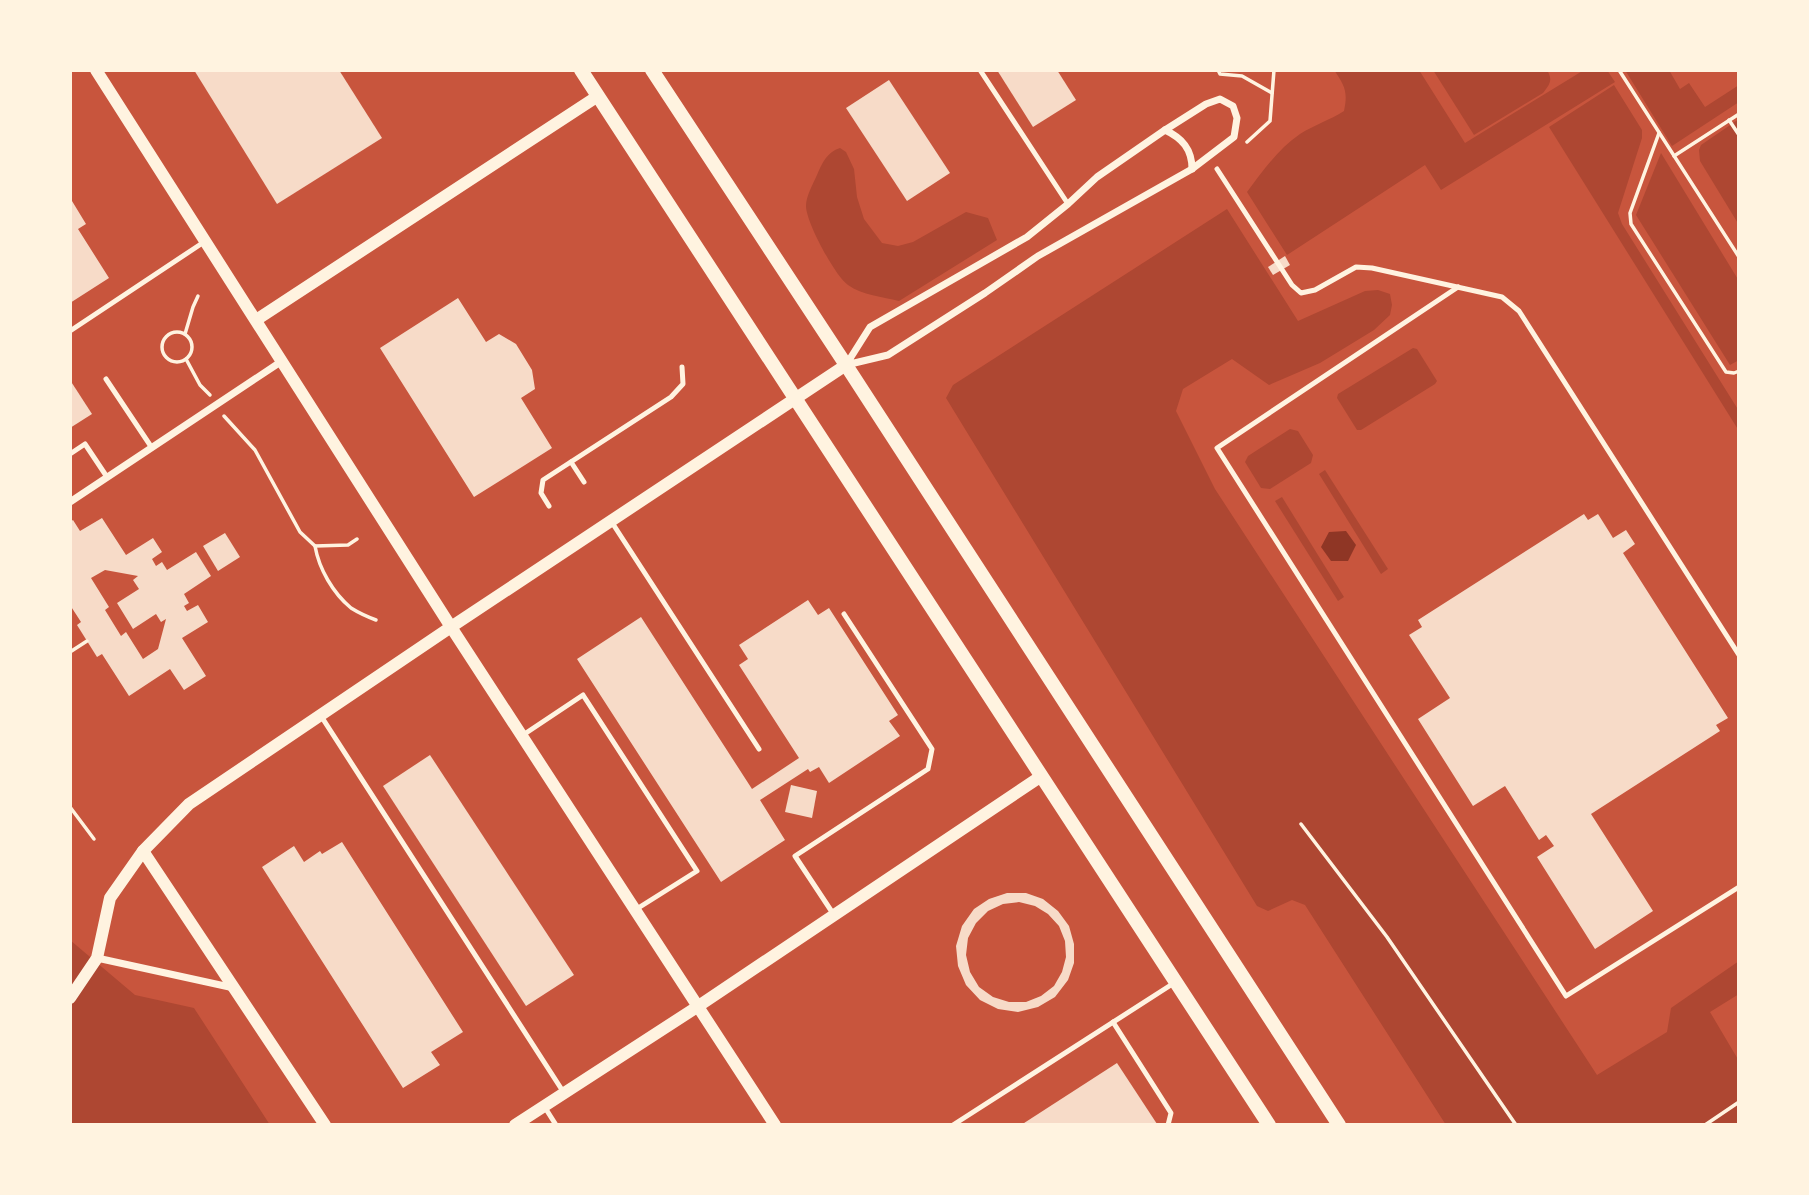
<svg xmlns="http://www.w3.org/2000/svg" width="1809" height="1195" viewBox="0 0 1809 1195" font-family="'Nunito Sans',sans-serif">
	<style>
		.green { fill: #ae4732 }
		.water { fill: #8f3625 }
		.building { fill: #f7dbc8; fill-rule: evenodd }
		.lines { fill: none; stroke-linecap: round; stroke-linejoin: round }
		.path { stroke: #fff3e0; stroke-width: 3.5 }
		.service { stroke: #fff3e0; stroke-width: 5 }
		.minor { stroke: #fff3e0; stroke-width: 7 }
		.tertiary { stroke: #fff3e0; stroke-width: 12 }
		.secondary { stroke: #fff3e0; stroke-width: 14 }
	</style>
	<rect width="100%" height="100%" fill="#c8553d"/>
	<g class="green">
		<path d="M1334 70H1419L1465 143 1584 70H1607L1615 82 1441 190 1425 165 1287 255 1247 192C1263 171 1278 149 1300 134 1314 125 1330 120 1344 111 1348 92 1345 86 1334 70Z"/>
		<path d="M1433 70H1547C1553 80 1550 84 1543 93L1474 135Z"/>
		<polygon points="1625,70 1669,70 1680,89 1689,83 1705,107 1739,85 1739,102 1672,146"/>
		<polygon points="1614,85 1642,130 1642,138 1618,213 1622,224 1739,411 1739,431 1549,127"/>
		<polygon points="1739,119 1739,225 1700,161 1699,150 1701,145"/>
		<path d="M840 148 846 152 854 169 857 197 864 219 882 243 898 246 913 242 966 212 988 218 997 240 899 301C883 297 862 295 848 285 835 276 806 222 806 206 806 196 813 184 817 175 822 163 827 152 840 148Z"/>
		<polygon points="1661,153 1739,281 1739,360 1730,365 1636,215"/>
		<polygon points="1227,209 1298,321 1365,291 1378,290 1390,294 1392,305 1390,315 1374,330 1320,363 1269,385 1232,359 1183,389 1176,411 1215,489 1597,1075 1667,1032 1671,1008 1739,961 1739,994 1710,1012 1739,1061 1739,1125 1446,1125 1305,905 1292,900 1268,911 1257,906 946,398 953,385"/>
		<polygon points="1413,348 1417,349 1437,381 1435,384 1361,430 1357,430 1337,398 1338,394"/>
		<polygon points="1290,429 1298,431 1313,455 1311,463 1270,489 1261,488 1245,462 1248,456"/>
		<polygon points="1325,470 1388,569 1381,574 1319,474"/>
		<polygon points="1282,497 1344,597 1338,601 1275,501"/>
		<polygon points="70,940 135,995 194,1008 270,1125 70,1125"/>
	</g>
	<polygon class="water" points="1346,531 1356,545 1348,561 1331,561 1321,547 1329,532"/>
	<g class="building">
		<polygon points="194,70 339,70 382,138 277,204"/>
		<polygon points="997,70 1057,70 1076,100 1033,127"/>
		<polygon points="889,80 950,173 907,201 846,108"/>
		<polygon points="72,201 86,224 78,229 109,278 70,303 70,202"/>
		<polygon points="1285,256 1290,265 1273,275 1268,267"/>
		<polygon points="458,298 486,342 499,334 516,344 532,370 535,389 521,398 552,448 474,497 380,348"/>
		<polygon points="70,380 92,414 70,428"/>
		<polygon points="1584,514 1588,520 1598,514 1613,538 1626,530 1635,544 1623,553 1728,718 1716,725 1720,731 1591,814 1653,911 1595,949 1537,857 1554,846 1546,835 1539,840 1505,786 1473,806 1418,719 1450,698 1409,635 1422,627 1418,620"/>
		<path d="M102 518 126 555 153 538 162 552 152 559 156 566 162 562 167 570 196 552 211 576 184 594 189 603 184 606 187 611 198 605 208 622 182 638 206 676 184 690 170 669 129 696 102 654 97 657 77 625 81 622 70 605V522L73 520 80 531ZM105 570 138 576 133 580 139 589 117 603 133 629 156 614 161 622 166 619 158 649 143 659 126 632 121 636 105 610 109 607 91 578Z"/>
		<polygon points="225,533 240,557 218,571 203,546"/>
		<polygon points="808,600 818,615 829,608 898,715 889,721 900,736 829,783 819,767 810,772 808,769 760,800 785,840 721,882 577,659 641,617 752,789 799,758 739,665 748,659 739,645"/>
		<polygon points="430,755 574,975 526,1006 383,786"/>
		<polygon points="791,785 817,791 812,818 785,812"/>
		<polygon points="342,842 463,1032 431,1052 440,1065 403,1088 262,867 294,846 304,862 320,851 322,854"/>
		<path d="M1007 893H1026L1043 899 1058 911 1069 926 1074 944V963L1068 980 1055 997 1038 1007 1018 1012 998 1009 980 1000 966 985 958 966 956 946 962 926 974 909 989 899ZM1019 902 1035 906 1048 914 1059 926 1065 941 1066 957 1062 972 1054 986 1041 996 1026 1002H1009L993 997 979 987 970 972 966 955 968 938 976 923 988 911 1003 904Z"/>
		<polygon points="1117,1063 1157,1124 1021,1125"/>
	</g>
	<g class="lines">
		<g class="path">
			<polyline points="1218,70 1220,74 1242,76 1272,93"/>
			<polyline points="1619,70 1739,257"/>
			<polyline points="1729,120 1739,135"/>
			<polyline points="1659,133 1630,213 1631,224 1726,372 1734,373 1739,371"/>
			<polyline points="1247,142 1270,121 1274,70"/>
			<polyline points="1674,156 1739,114"/>
			<circle cx="177" cy="347" r="15"/>
			<polyline points="185,334 193,307 198,296"/>
			<polyline points="186,359 200,385 210,395"/>
			<polyline points="224,416 255,450 300,532 315,546 348,545 357,539"/>
			<path d="M315 546C319 569 333 593 351 608 359 613 368 617 376 620"/>
			<polyline points="70,652 87,641"/>
			<polyline points="70,807 94,839"/>
			<polyline points="1301,824 1387,937 1516,1125"/>
			<polyline points="1705,1125 1739,1102"/>
		</g>
		<g class="service">
			<polyline points="980,70 1068,204"/>
			<polyline points="1217,169 1292,285 1301,293 1315,290 1356,267 1372,268 1502,297 1519,311 1739,655"/>
			<polyline points="1458,287 1217,448 1566,996 1739,887"/>
			<polyline points="70,331 204,242"/>
			<polyline points="106,379 152,448"/>
			<polyline points="70,454 85,444 107,477"/>
			<polyline points="571,462 584,482"/>
			<polyline points="549,506 541,493 543,480 671,397 683,384 682,367"/>
			<polyline points="611,521 759,749"/>
			<polyline points="321,716 564,1093"/>
			<polyline points="523,735 583,695 697,871 635,910"/>
			<polyline points="834,915 795,856 928,769 932,749 844,614"/>
			<polyline points="1113,1022 1171,1113 1168,1125"/>
			<polyline points="544,1106 556,1125"/>
			<polyline points="953,1125 1174,983"/>
		</g>
		<g class="minor">
			<polygon points="1220,99 1233,106 1237,118 1234,137 1192,169 1038,256 985,293 888,355 846,365 870,327 1027,237 1068,204 1097,177 1165,130 1206,104"/>
			<path d="M1165 130C1182 138 1192 149 1192 169"/>
			<polyline points="70,502 282,361"/>
			<polyline points="97,958 234,988"/>
		</g>
		<g class="tertiary">
			<polyline points="96,70 451,627 775,1125"/>
			<polyline points="256,320 598,96"/>
			<polyline points="143,851 325,1125"/>
			<polyline points="70,998 97,958 110,898 143,851 189,804 451,627 846,365"/>
			<polyline points="515,1125 697,1007 1040,777"/>
		</g>
		<g class="secondary">
			<path d="M581 70C811 421 1038 774 1269 1125"/>
			<polyline points="652,70 846,365 1339,1125"/>
		</g>
	</g>
	<rect width="1809" height="1195" fill="none" stroke="#fff3e0" stroke-width="144"/>
</svg>
